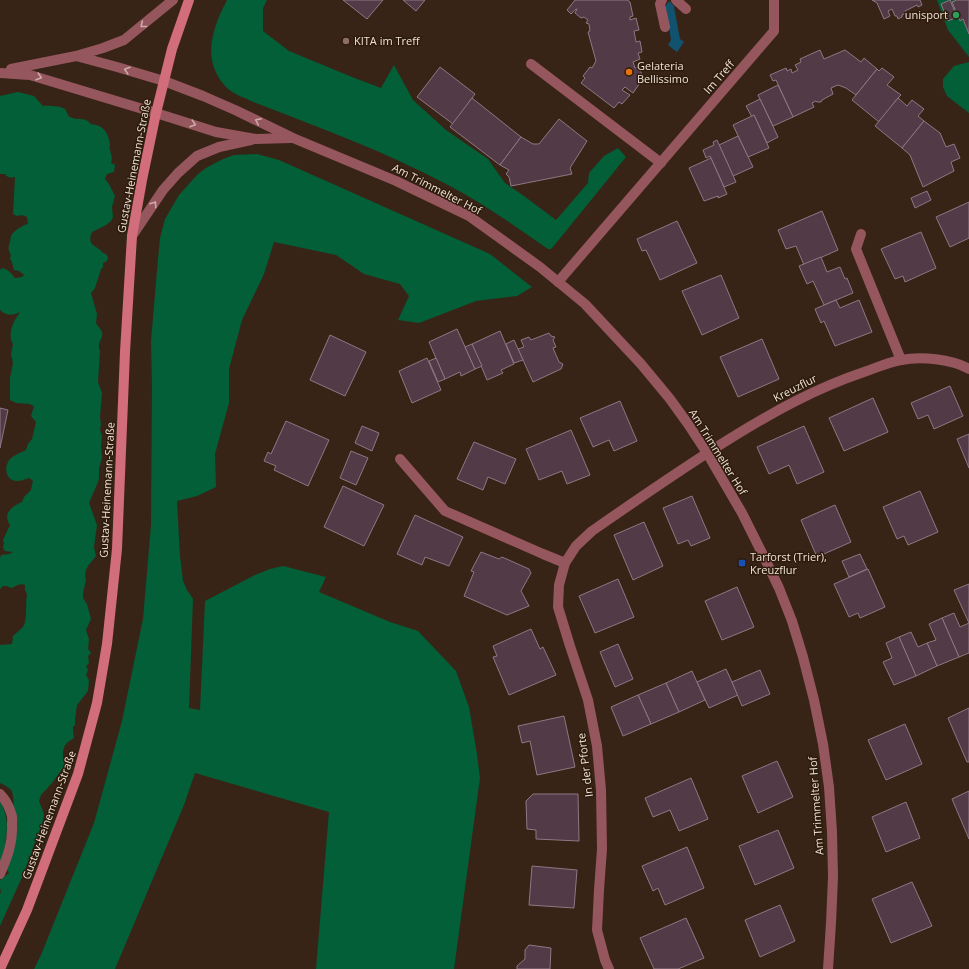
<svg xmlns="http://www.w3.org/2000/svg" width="969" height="969" viewBox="0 0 969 969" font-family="'Open Sans',sans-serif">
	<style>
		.green { fill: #025f37 }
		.water { fill: #11536e }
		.building { fill: #523a46; stroke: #917684 }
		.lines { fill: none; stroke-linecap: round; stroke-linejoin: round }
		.service { stroke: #96565e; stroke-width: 10 }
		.pedestrian { stroke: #96565e; stroke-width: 10 }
		.minor { stroke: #96565e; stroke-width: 10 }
		.secondary { stroke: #d26d7b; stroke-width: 10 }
		.oneway { stroke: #ccaaa8 }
		.leisure-dot { fill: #2e9e5b; stroke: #2d1b0c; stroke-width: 1.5 }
		.education-dot { fill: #8d6e63; stroke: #2d1b0c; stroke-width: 1.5 }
		.food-dot { fill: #e8710a; stroke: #2d1b0c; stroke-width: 1.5 }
		.transit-dot { fill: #1a4fb4; stroke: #2d1b0c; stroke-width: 1.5 }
		.labels { text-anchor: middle; stroke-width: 3; stroke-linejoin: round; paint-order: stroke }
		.poi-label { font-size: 11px; fill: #f0e2d9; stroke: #2d1b0c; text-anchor: start }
		.street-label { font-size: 11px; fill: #f0e2d9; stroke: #2d1b0c }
	</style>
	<rect width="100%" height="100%" fill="#382416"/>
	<g class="green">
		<path d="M227 0H267L263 8V31L289 51 352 77 381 88 394 65 413 100 446 130 488 159 505 183 524 196 556 220 588 183 589 173 604 156 618 148 626 157 553 247 551 249H548C516 227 484 204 450 186 387 152 318 127 251 101 243 97 233 94 226 87 201 60 212 29 227 0Z"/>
		<polygon points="937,0 969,0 969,57 948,30"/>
		<polygon points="969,62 969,113 947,96 943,87 943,79 954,66"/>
		<path d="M18 92 34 96 43 106C47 105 62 106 65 109 67 111 67 115 70 117 77 121 84 116 91 124 103 125 108 132 110 144 110 146 109 148 110 150 111 155 113 157 111 163L115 165 114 172 107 174 105 179 109 184 115 196 112 207 113 217 111 221 106 225 92 232C86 247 97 244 103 253L106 254 108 257 107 261 103 263V267L101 269 95 288 91 293 97 314 96 323C97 326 101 329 102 332 104 339 96 342 100 351L98 382 102 393 100 417 101 425 100 429 102 437 101 445 102 458 99 468V478L98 482 89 503 97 525 94 547 96 556 88 566 86 570 85 576 86 580 83 593V598L87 604 91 619 86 630 89 639 88 649 91 653 88 656 89 663 86 666 88 670 86 675 89 680 88 691 77 705 75 719V725L73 727V730L74 738C71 740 67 742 66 744 62 749 62 759 65 764L63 768 52 783 41 795 39 801 44 814 43 821 23 875 0 926V894L1 892 0 888V880L9 873 6 867 1 864 3 861 2 859 0 863V802C10 817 7 834 4 851 8 841 7 829 14 820 13 813 15 795 11 790 9 787 4 785 0 783V645L12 644 13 636C16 633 20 630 23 627 28 619 25 603 27 594L25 590V585C20 583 16 586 12 588L6 586H3L0 589V558L1 555C6 554 9 555 13 552L5 551 3 548 4 543 3 540 10 525C2 514 12 506 22 502L24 497 31 490 33 481 29 478C25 479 21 481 17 481 7 481 4 470 8 462 11 456 20 453 26 450L28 444 32 439 36 422 31 416 34 406 29 404 16 403 10 400V378L13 363 11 354 13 344C7 334 13 322 20 312 12 316 7 316 0 310V270L2 268C8 269 12 274 15 278L22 277 24 275 19 271 14 270 12 262 10 259 11 255C8 250 8 247 10 242 11 240 10 238 11 236 13 231 23 225 28 224L27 217 22 215 17 216 13 214 15 177C10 178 8 178 5 174H0V96Z"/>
		<polygon points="257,154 279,160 490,254 532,287 517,296 476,301 419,323 398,320 409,296 400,284 364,274 336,255 274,242 264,274 242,320 229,369 229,403 215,454 216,487 197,496 177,501 180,556 183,581 187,590 193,599 189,708 200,710 205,601 255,575 270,569 283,566 326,577 319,592 390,622 418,631 456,671 469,707 477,754 480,778 454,969 316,969 329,812 195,773 184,805 115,969 34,969 41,955 94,823 122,721 143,619 151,525 152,386 151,341 158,259 160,238 165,219 179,195 188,185 198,174 206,168 223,159 234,155"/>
	</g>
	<polygon class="water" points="669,1 675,7 674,7 680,39 684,42 677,52 668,45 671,40 666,9 664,9"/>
	<g class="building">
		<polygon points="343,0 383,0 367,19"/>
		<polygon points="403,0 425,0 416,11"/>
		<polygon points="575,0 627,0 630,2 633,16 630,17 630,20 636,18 639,30 634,31 636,42 640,41 642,52 638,53 640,59 633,62 635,68 639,66 641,72 642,80 633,93 625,87 622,90 630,95 622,104 619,102 614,108 581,83 585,78 583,76 590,67 592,68 596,61 588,32 590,31 589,24 586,23 588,20 584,17 581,18 575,13 577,9 576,9 571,14 567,10"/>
		<polygon points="872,0 920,0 922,5 918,7 917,5 905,11 906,13 902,15 902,17 898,19 897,16 895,16 892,9 888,11 890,16 884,19 877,3"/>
		<polygon points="950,0 957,17 948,21 941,4"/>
		<polygon points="955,0 969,0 969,34 963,19 960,21 952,2 955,1"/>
		<polygon points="820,50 824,59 845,50 861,62 864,58 877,69 856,95 846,88 838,85 831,88 833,94 822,100 821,102 817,102 816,101 812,103 814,107 793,117 776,80 773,81 770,75 786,68 787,71 791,69 792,73 798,70 795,65 801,62 800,59"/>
		<polygon points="440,67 475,94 453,124 417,97"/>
		<polygon points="882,68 894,77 887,85 901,95 898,98 879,122 852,100 877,69 879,71"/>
		<polygon points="778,85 793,117 773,126 758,95"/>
		<polygon points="472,98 521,137 500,165 450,127"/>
		<polygon points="898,98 907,106 912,100 924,109 918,116 924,121 902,148 875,126"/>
		<polygon points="760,99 778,137 767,143 754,115 752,117 746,106"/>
		<polygon points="754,115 769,148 748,157 733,125"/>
		<polygon points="559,119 587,141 570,168 572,174 511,186 509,177 506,174 509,170 500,165 521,137 533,144 539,144"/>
		<polygon points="924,121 940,133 946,147 954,144 960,158 951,162 954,171 923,187 910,155 902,148"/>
		<polygon points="738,136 753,167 733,176 719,145"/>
		<polygon points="717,140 736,182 724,187 710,156 706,158 703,150 714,145 713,142"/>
		<polygon points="711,158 727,194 718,198 718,196 704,201 689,168"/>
		<polygon points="927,191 931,200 915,208 911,198"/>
		<polygon points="969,202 969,238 950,247 936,217"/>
		<polygon points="822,211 838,250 804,265 796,246 786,249 778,230"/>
		<polygon points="677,221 697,263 660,280 646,250 642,251 637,239"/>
		<polygon points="921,232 936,268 905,282 903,276 895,279 881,249"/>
		<polygon points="821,257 827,272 840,267 845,279 847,278 853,293 824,305 813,281 807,284 799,266"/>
		<polygon points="721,275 739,318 702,335 682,291"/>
		<polygon points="836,300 840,308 859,300 872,332 835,346 824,321 821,323 815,309"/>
		<polygon points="457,329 475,369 461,376 460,372 445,379 429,342"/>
		<polygon points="500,331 514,364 501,370 503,373 487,380 472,344"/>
		<polygon points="549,333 551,336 555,337 553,340 556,347 553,348 559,362 563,364 561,369 533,382 518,349 524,347 521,340 529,337 531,340"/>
		<polygon points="330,335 366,352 345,396 310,380"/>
		<polygon points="762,339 779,379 738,397 720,357"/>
		<polygon points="514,340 523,360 514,363 506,344"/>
		<polygon points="472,344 482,366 475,369 465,347"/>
		<polygon points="427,358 441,390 412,403 399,371"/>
		<polygon points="436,358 445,379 438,382 429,361"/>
		<polygon points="950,386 963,416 934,429 928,415 918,419 911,403"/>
		<polygon points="873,398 888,432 844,451 829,418"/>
		<polygon points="620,401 637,441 614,451 609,440 593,447 580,418"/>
		<polygon points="0,408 8,410 0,448"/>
		<polygon points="286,421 329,440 308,486 274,470 276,466 264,461 268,452 271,454"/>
		<polygon points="362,426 379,433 372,451 355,443"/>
		<polygon points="804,426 824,472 797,484 789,465 769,474 757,447"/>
		<polygon points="571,430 590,475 567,484 562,471 539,480 526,449"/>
		<polygon points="969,434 969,468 957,439"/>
		<polygon points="474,442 516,459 505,484 488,477 483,490 457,479"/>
		<polygon points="351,451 368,458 356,485 340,478"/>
		<polygon points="343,486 384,505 364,546 324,527"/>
		<polygon points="920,491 938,532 908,545 904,536 897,539 883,507"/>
		<polygon points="692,496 710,538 691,546 688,540 678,544 663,508"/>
		<polygon points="835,505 851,542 817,557 801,520"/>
		<polygon points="415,515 463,537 449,566 425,557 422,565 397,554"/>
		<polygon points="644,522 663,566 633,580 614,535"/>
		<polygon points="481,552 499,559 502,557 529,569 531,573 521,591 529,606 507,615 464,596 474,572 471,571"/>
		<polygon points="860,554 867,569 849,577 842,561"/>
		<polygon points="868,569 885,607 860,618 858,613 849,617 834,584"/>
		<polygon points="618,579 634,617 595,633 579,596"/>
		<polygon points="969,584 969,623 954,590"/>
		<polygon points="737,587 754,627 722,640 705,601"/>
		<polygon points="954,613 960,627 969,623 969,653 959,657 942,618"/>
		<polygon points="942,618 959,657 937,666 927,643 936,640 929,624"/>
		<polygon points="531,629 540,649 543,647 556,675 509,695 493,657 497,656 493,646"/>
		<polygon points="911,632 918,647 927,643 937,666 916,676 899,637"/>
		<polygon points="899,637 916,676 894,685 883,662 892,658 886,643"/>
		<polygon points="618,644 633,679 615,687 600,652"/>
		<polygon points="726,669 738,695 709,708 697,682"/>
		<polygon points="760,670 770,694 742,706 732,682"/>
		<polygon points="692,671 705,700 679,712 666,683"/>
		<polygon points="666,683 679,712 651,724 638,695"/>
		<polygon points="638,695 651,724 623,736 611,707"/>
		<polygon points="969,708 969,762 967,762 948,718"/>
		<polygon points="564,716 575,767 537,775 530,741 522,743 518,726"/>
		<polygon points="905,724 922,764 886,780 868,740"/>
		<polygon points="777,761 793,797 758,813 742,776"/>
		<polygon points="691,778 708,819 679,831 670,810 653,817 645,798"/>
		<polygon points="969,791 969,839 952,799"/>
		<polygon points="533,794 578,794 579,841 536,839 536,830 527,829 526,801"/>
		<polygon points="906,802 920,838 886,852 872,817"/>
		<polygon points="778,830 794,868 755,885 739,846"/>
		<polygon points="687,847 704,888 665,905 658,888 653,891 642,866"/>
		<polygon points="532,866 577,870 574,908 529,905"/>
		<polygon points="912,882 932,926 891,943 872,899"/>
		<polygon points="780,905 795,941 760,957 745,920"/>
		<polygon points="686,918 704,958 678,969 654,969 640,938"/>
		<polygon points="529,945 551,948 550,969 517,969 517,966 525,959 525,950"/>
	</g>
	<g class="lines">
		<path class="service" d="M0 794C5 799 9 806 11 813 13 817 12 821 12 825 13 843 7 858 0 874"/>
		<g class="pedestrian">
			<polyline points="662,0 660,4 665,27"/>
			<polyline points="676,0 686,9"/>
		</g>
		<g class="minor">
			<polyline points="76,56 117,67 164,81 203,96 235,110 293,138 396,181 469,216 540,267 585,304 641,364 670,399 688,424 707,453 742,513 763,555 779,588 792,621 803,657 814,700 823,744 829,787 832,832 833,877 831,923 828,969"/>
			<polyline points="531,64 661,163"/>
			<polyline points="11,69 76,56 103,48 124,40 173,0"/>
			<polyline points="0,73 30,75 156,113 216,132 256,139 291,138"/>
			<polyline points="861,234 856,249 901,360"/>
			<polyline points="132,236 163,190 178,173 197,156 219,147 251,140"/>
			<polyline points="558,282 774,31 774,0"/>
			<polyline points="400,459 445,511 543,554 565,563"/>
			<path d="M609 969 605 960 597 930 599 890 602 849 601 790 597 746 588 700 570 646 558 607 559 585 565 563 576 546 592 531C638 499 684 467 731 438 773 412 816 388 864 372 876 368 889 362 901 360 921 356 952 359 969 369"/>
		</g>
		<polyline class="secondary" points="0,969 27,910 78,774 97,703 107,644 117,549 125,352 132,236 142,180 156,113 172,49 189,0"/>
	</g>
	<defs><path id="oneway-chevron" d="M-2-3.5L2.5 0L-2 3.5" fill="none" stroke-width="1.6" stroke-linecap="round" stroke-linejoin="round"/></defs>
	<g class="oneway">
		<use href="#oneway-chevron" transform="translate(143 25) rotate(141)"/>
		<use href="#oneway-chevron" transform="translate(127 70) rotate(-163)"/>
		<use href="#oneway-chevron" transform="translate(39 77) rotate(17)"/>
		<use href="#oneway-chevron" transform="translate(258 121) rotate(-154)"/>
		<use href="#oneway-chevron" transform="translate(193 124) rotate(18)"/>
		<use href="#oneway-chevron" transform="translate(154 204) rotate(-56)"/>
	</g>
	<circle class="leisure-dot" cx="956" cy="15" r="4"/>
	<circle class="education-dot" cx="346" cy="41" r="4"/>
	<circle class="food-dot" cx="629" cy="72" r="4"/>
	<rect class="transit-dot" x="738" y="559" width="8" height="8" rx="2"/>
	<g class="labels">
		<g class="poi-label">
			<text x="948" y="19" text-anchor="end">unisport</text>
			<text x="354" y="45">KITA im Treff</text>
			<text x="637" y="70">Gelateria<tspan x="637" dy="13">Bellissimo</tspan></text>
			<text x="750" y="561">Tarforst (Trier),<tspan x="750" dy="13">Kreuzflur</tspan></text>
		</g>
		<g class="street-label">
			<text transform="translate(719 77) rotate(-49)" y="4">Im Treff</text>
			<text transform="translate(134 166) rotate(-79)" y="4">Gustav-Heinemann-Straße</text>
			<text transform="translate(437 189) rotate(27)" y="4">Am Trimmelter Hof</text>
			<text transform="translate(795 388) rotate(-27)" y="4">Kreuzflur</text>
			<text transform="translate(718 452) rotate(58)" y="4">Am Trimmelter Hof</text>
			<text transform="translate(107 490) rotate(-87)" y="4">Gustav-Heinemann-Straße</text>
			<text transform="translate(585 765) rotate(-97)" y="4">In der Pforte</text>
			<text transform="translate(816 806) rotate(-94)" y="4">Am Trimmelter Hof</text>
			<text transform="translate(49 815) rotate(-70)" y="4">Gustav-Heinemann-Straße</text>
		</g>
	</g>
</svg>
